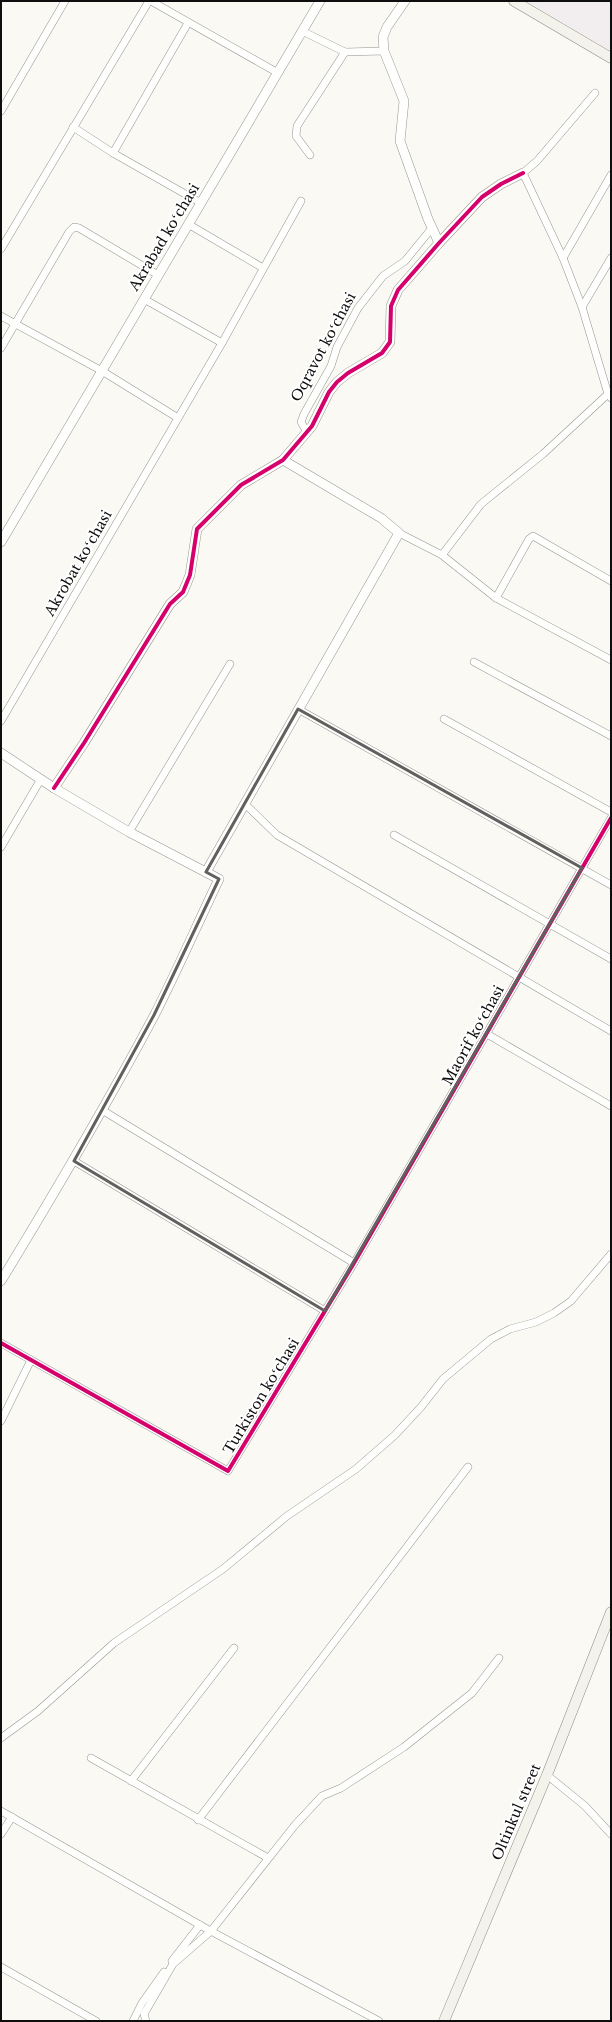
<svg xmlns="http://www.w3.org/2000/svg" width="612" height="2022" viewBox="0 0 612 2022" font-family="'Libre Baskerville',serif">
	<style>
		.industrial { fill: #f2edef }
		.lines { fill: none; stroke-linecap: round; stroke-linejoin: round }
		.minor-casing { stroke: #949492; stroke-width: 8 }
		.tertiary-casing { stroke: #949492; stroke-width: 10 }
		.secondary-casing { stroke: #8b8a88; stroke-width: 11 }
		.minor { stroke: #fefefd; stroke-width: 7 }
		.tertiary { stroke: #fefefd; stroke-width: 9 }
		.secondary { stroke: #f4f3eb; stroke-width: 10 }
		.cycleway-casing { stroke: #fff; stroke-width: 6 }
		.cycleway { stroke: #d6006c; stroke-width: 4 }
		.marked { fill: none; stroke: #61605e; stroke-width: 3; stroke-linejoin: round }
		.labels { text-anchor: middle; stroke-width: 4; stroke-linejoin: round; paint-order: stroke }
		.street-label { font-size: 14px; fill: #0e0e0e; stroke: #fff }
	</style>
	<rect width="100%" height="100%" fill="#faf9f4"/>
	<polygon class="industrial" points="526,1 611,1 611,51"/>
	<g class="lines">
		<defs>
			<g id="minor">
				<polyline points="151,1 278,73"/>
				<polyline points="302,31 345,52 384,51"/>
				<polyline points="595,93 537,161 523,173 563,258 582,307 608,394 611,398"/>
				<polyline points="1,111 65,1"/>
				<polyline points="73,127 113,153 201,203"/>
				<polyline points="113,153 188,23"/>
				<polyline points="310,155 296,136 297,126 345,52"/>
				<polyline points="188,224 263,268"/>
				<polyline points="1,249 149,1"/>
				<polyline points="563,258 611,175"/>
				<polyline points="144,299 222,343"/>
				<polyline points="582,307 611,258"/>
				<polyline points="1,316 102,371 178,418"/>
				<polyline points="1,348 69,232 74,227 79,228 158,275"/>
				<polyline points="307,432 301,422 304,414 331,366 337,347 358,308 383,276 405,261 432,228"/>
				<polyline points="399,533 442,555 496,598 611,660"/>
				<polyline points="442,555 481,504 543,454 608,394"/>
				<polyline points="496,598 529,539 533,536 611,581"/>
				<polyline points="474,662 611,736"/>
				<polyline points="298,709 611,885"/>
				<polyline points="444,719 611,812"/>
				<polyline points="1,721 222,343 301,201"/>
				<polyline points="245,804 277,835 611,1031"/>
				<polyline points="129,832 230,664"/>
				<polyline points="394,835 611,959"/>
				<polyline points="1,847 41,779"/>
				<polyline points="487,1034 611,1106"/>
				<polyline points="102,1110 354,1263"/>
				<polyline points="74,1161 325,1311"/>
				<polyline points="1,1343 228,1471 354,1263 611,818"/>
				<polyline points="1,1421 31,1360"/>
				<polyline points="1,1738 38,1711 114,1643 223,1569 287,1516 356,1469 395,1435 421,1407 443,1379 491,1339 510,1329 536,1322 554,1313 571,1301 611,1254"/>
				<polyline points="91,1758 268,1858"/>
				<polyline points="547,1775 585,1806 611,1834"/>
				<polyline points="131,1781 234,1648"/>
				<polyline points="1,1811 207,1929 379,2021"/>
				<polyline points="198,1820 468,1467"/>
				<polyline points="1,1834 12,1817"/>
				<polyline points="172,1961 200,1925"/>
				<polyline points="1,1967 96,2021"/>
				<polyline points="133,2021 142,2003 164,1972"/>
				<polyline points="146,2021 144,2014 173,1964 211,1931 295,1825 322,1796 341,1788 404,1747 472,1693 499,1658"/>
			</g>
			<g id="tertiary">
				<polyline points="405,1 387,27 383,37 384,51 404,101 400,141 428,219 439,243"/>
				<polyline points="1,542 320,1"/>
				<path d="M1 753 54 788 129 832 219 879C197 925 177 971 154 1016 106 1106 54 1194 1 1281"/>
				<polyline points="54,788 84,743 170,604 183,592 190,575 197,529 241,485 283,460 312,426 329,392 337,382 348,373 382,353 390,342 391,306 398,290 439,243 482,197 501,184 523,173"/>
				<polyline points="206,872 399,533 381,518 283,460"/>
			</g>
			<g id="secondary">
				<polyline points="514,1 611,58"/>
				<polyline points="444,2021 547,1775 611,1612"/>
			</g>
		</defs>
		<use href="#minor" class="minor-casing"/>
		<use href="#tertiary" class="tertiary-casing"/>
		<use href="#secondary" class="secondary-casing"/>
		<use href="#minor" class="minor"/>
		<use href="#tertiary" class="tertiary"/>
		<use href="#secondary" class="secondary"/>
		<defs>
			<g id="cycleway">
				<polyline points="54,788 84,743 170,604 183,592 190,575 197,529 241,485 283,460 312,426 329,392 337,382 348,373 382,353 390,342 391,306 398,290 439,243 482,197 501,184 523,173"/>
				<polyline points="1,1343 228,1471 354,1263 611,818"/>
			</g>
		</defs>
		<use href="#cycleway" class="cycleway-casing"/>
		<use href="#cycleway" class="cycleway"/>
	</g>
	<path class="marked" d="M298 709 582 868 325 1311 74 1161 154 1015 219 879 206 872Z"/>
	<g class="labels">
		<g class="street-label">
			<text transform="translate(164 237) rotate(-59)" y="5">Akrabad koʻchasi</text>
			<text transform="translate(323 347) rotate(-62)" y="5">Oqravot koʻchasi</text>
			<text transform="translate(78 563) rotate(-60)" y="5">Akrobat koʻchasi</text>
			<text transform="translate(473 1035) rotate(-61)" y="5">Maorif koʻchasi</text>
			<text transform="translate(261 1396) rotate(-59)" y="5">Turkiston koʻchasi</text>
			<text transform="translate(516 1812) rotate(-67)" y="5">Oltinkul street</text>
		</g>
	</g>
	<rect width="612" height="2022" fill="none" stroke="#0e0e0e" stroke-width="4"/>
</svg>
